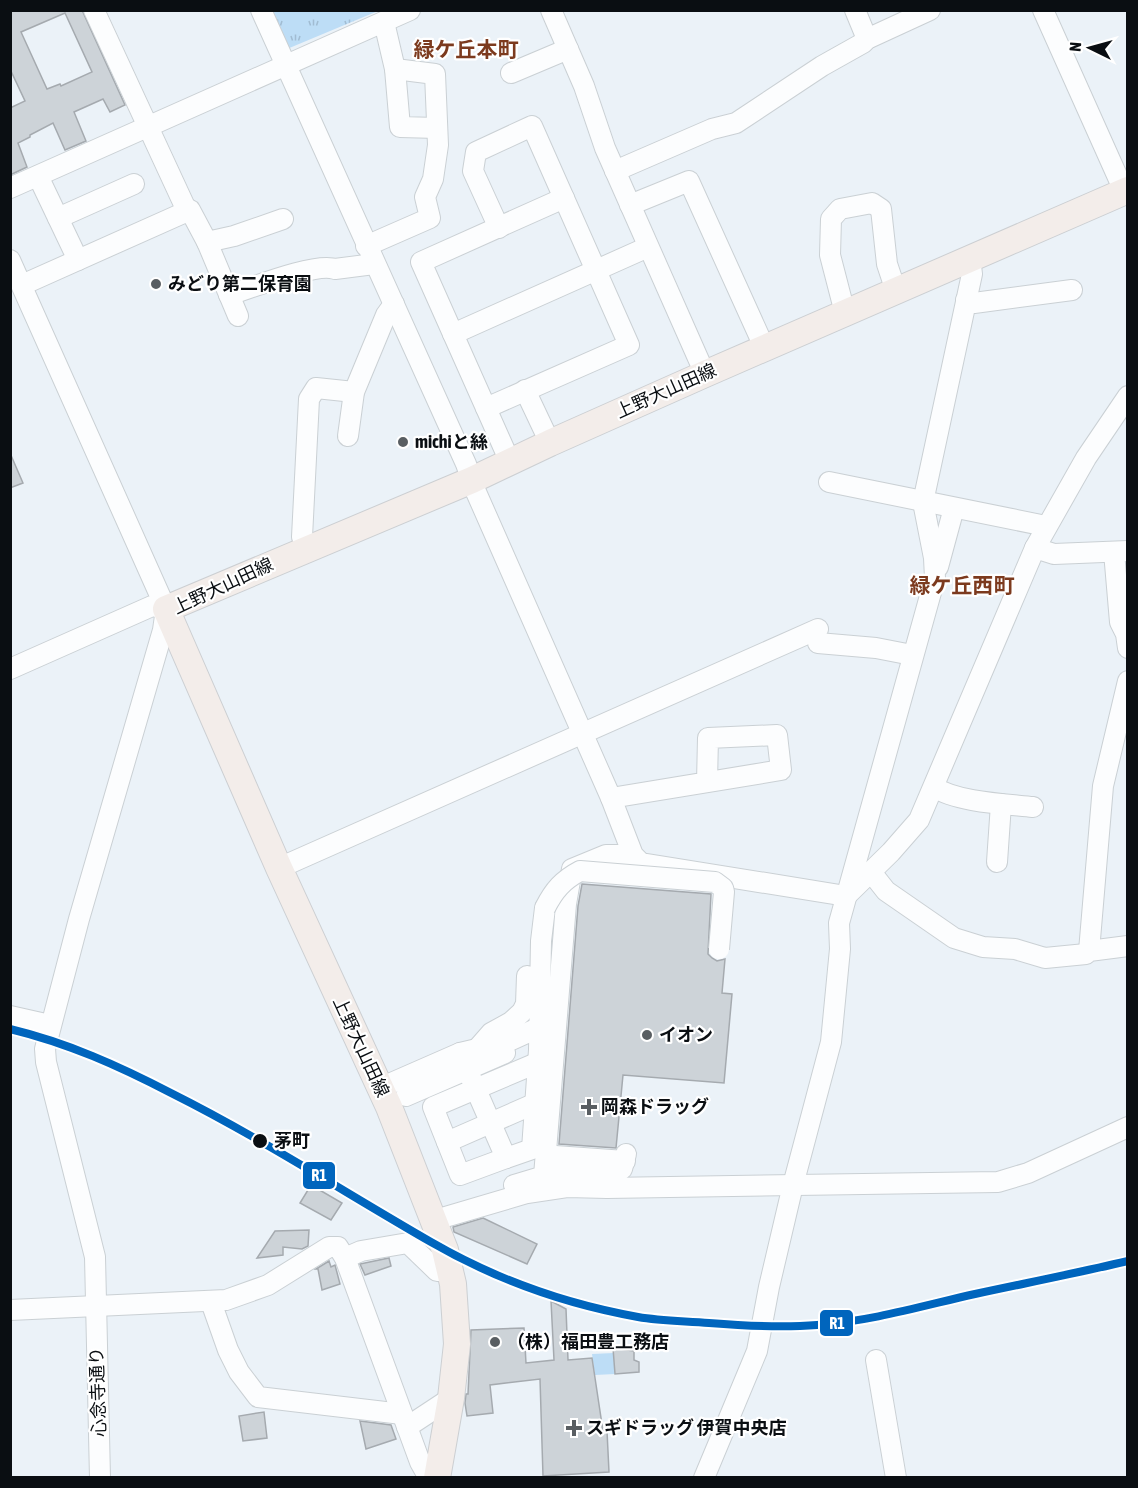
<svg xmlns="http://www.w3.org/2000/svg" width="1138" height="1488" viewBox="0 0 1138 1488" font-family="'Asap Condensed','Noto Sans JP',sans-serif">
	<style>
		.grass { fill: url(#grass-tufts) }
		.garden { fill: #bdddf6 }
		.building { fill: #cdd3d8; stroke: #a5aaaf; stroke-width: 1.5; fill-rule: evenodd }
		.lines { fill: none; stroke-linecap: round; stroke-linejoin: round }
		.minor-casing { stroke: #cad0d4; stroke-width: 22 }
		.major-casing { stroke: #cccfd2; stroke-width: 28 }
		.minor { stroke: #fcfdfe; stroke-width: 20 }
		.major { stroke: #f3edea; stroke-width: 26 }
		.minor-bridge-casing { stroke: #cad0d4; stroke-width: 22; stroke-linecap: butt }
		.minor-bridge { stroke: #fcfdfe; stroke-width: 20 }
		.rail-1-casing { stroke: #fff; stroke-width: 12 }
		.rail-1 { stroke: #0065bd; stroke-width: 8 }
		.poi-dot { fill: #595e62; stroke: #fff; stroke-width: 2 }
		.stop-dot { fill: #0a0e12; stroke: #fff; stroke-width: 2 }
		.labels { text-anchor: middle; stroke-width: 4.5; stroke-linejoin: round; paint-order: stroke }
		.poi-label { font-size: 18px; font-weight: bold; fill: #0a0e12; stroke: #fff; text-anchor: start }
		.street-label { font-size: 18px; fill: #0a0e12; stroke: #fff }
		.stop-label { font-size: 18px; font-weight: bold; fill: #0a0e12; stroke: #fff; text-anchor: start }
		.quarter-label { font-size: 21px; font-weight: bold; fill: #7c3a1e; stroke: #fff }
		.line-badge { stroke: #fff; stroke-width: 2 }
		.badge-label { font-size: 16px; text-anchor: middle; font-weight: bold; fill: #fff }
	</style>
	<defs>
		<pattern id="grass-tufts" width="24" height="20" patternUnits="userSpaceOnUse" patternTransform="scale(1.5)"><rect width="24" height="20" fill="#bdddf6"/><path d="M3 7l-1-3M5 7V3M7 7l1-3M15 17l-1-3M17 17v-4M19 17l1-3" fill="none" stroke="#a1bcd2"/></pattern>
	</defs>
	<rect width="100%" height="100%" fill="#ebf2f8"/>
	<polygon class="grass" points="271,11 378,11 287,49"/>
	<polygon class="garden" points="614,1353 615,1374 595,1375 592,1354"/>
	<g class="building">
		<path d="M10 10H82L125 105 110 112 103 99 74 112 86 141 65 150 53 123 30 135V137L18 143 27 167 10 175V108L25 101 10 69ZM65 13 92 72 61 86 60 84 47 89 21 32Z"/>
		<polygon points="10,453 23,483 10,488"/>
		<polygon points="582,884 711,894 708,954 712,958 717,961 725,959 722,993 732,994 724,1083 623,1075 616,1148 559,1144 578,906"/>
		<polygon points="311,1185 342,1203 331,1220 300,1203"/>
		<polygon points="483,1218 537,1244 527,1264 454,1232 453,1227"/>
		<polygon points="309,1230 308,1246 302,1249 283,1247 283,1255 257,1258 275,1231"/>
		<polygon points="389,1258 391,1266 365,1275 360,1264"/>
		<polygon points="329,1261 331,1267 335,1265 340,1284 322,1290 318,1269 316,1269"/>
		<polygon points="551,1301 566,1309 568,1360 592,1358 603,1431 607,1431 609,1472 543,1476 540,1379 490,1385 493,1413 467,1416 465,1403 466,1394 468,1394 471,1330 524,1328 526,1363 554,1360"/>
		<polygon points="613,1348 634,1351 634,1360 639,1362 639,1372 615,1374"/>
		<polygon points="264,1412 267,1438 243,1441 239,1416"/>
		<polygon points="360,1421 391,1425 396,1439 366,1449"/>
	</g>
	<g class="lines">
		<defs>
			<g id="minor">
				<polyline points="94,10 187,211"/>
				<polyline points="261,10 466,464 476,492 611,798 633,855 641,863 846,896"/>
				<polyline points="551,10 584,86 605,148 705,374"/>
				<polyline points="855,10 867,39"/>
				<polyline points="1043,10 1124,191"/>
				<polyline points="384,22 395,69 400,127 437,128"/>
				<polyline points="511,73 568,49"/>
				<polyline points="615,171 712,129 736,123 822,66 863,43 867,39 930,10"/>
				<polyline points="38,176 78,260"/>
				<polyline points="10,188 410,10"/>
				<polyline points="630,205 689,181 765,349"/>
				<polyline points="58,218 134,184"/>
				<polyline points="207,242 234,236 283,219"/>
				<polyline points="366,246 430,218 425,197 433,179 438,145 435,74 395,69"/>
				<polyline points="10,260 166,609 163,630 79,919 45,1049 46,1062 95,1257 100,1478"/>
				<polyline points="22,285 190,210 207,242 238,316"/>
				<path d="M229 295C251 288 316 262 335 269L374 264"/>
				<polyline points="966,300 974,303 1072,290"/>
				<polyline points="845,313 830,255 831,219 840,209 872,203 881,209 887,264 896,291"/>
				<polyline points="453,334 648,247"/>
				<polyline points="525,390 550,443"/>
				<polyline points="486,408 629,345 532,126 476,152 473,171 499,228"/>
				<polyline points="348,436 354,392 386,315 394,304"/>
				<polyline points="510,462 421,262 564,198"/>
				<polyline points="829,482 1046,526"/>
				<polyline points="308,548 302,537 309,399 316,388 354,392"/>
				<polyline points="1035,548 1054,554 1128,551"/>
				<polyline points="1114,552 1120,622 1126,634 1128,648"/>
				<polyline points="938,567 954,508"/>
				<polyline points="818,643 876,648 912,655"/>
				<polyline points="10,669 152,606 166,609"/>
				<path d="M934 787C956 802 1005 804 1033 807"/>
				<polyline points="611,798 781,770 777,735 708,738 707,782"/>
				<polyline points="997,862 1001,804"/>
				<polyline points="279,868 818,629"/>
				<polyline points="871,872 886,891 954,938 983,947 1015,949 1045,958 1086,954 1089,951 1128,946"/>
				<polyline points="846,896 891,852 919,820 1035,548 1086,458 1128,396"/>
				<polyline points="1089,951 1103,786 1128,681"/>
				<polyline points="10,1016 50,1025"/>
				<polyline points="477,1049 491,1033 511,1022 522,1012 526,1004 527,976"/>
				<polyline points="460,1053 506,1158 532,1149 539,1050 541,941 545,908"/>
				<polyline points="380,1088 460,1053 477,1049 489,1050 540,1027"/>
				<polyline points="406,1096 505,1053"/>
				<polyline points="447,1142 536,1103"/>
				<polyline points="506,1158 460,1175 433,1107 539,1062"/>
				<polyline points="553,1172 555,1156 625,1161"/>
				<polyline points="544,1176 553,1172 605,1176 613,1175 622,1169 626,1154"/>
				<polyline points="514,1185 544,1176 566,904 572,869 606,855 633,855"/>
				<polyline points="435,1220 527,1193 567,1187 607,1188 998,1182 1028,1173 1128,1127"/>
				<polyline points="345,1258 361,1251 408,1243 437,1271 450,1271"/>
				<polyline points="211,1302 228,1350 239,1372 258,1397 402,1414"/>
				<polyline points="10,1310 226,1300 268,1285 329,1247 338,1247 345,1258 420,1462 429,1478"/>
				<polyline points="876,1360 896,1478"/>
				<polyline points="407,1427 451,1398"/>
				<polyline points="704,1478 757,1351 769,1287 793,1185 831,1042 840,949 839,923 935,578 934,558 923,502 972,274 970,258"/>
			</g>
			<polyline id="major" points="437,1478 451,1398 457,1344 453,1284 445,1250 389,1107 279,868 166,609 472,480 550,443 705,374 1128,190"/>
		</defs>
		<use href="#minor" class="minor-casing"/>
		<use href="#major" class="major-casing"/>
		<use href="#minor" class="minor"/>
		<use href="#major" class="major"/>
		<defs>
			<path id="minor-bridge" d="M545 908C554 890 563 880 580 871L715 882 723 888 724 892 719 949"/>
		</defs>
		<use href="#minor-bridge" class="minor-bridge-casing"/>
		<use href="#minor-bridge" class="minor-bridge"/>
		<defs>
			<path id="rail-1" d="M10 1029C68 1043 119 1066 171 1093 261 1138 344 1192 431 1242 495 1279 565 1304 638 1317 661 1321 686 1321 709 1323 746 1326 781 1328 817 1325 872 1321 922 1306 975 1294 1026 1283 1077 1273 1128 1261"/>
		</defs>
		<use href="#rail-1" class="rail-1-casing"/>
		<use href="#rail-1" class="rail-1"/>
	</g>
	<g class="poi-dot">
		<circle cx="156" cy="284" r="6"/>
		<circle cx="403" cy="442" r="6"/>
		<circle cx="647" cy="1035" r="6"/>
		<path d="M586 1098h6v6h6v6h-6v6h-6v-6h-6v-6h6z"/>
		<circle cx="495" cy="1342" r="6"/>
		<path d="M571 1419h6v6h6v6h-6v6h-6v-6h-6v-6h6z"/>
	</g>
	<circle class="stop-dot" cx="260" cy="1141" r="8"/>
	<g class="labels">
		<g class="poi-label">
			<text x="168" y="290">みどり第二保育園</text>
			<text x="415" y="448">michiと絲</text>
			<text x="659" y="1041">イオン</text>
			<text x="601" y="1113">岡森ドラッグ</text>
			<text x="507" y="1348">（株）福田豊工務店</text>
			<text x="586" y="1434">スギドラッグ 伊賀中央店</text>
		</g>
		<g class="street-label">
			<text transform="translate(666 391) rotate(-24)" y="6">上野大山田線</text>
			<text transform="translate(223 586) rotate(-25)" y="6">上野大山田線</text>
			<text transform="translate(361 1047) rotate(65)" y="6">上野大山田線</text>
			<text transform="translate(98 1392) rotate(-92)" y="6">心念寺通り</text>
		</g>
		<g class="stop-label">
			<text x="274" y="1147">茅町</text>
		</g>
		<g class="quarter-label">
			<text x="466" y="57">緑ケ丘本町</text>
			<text x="962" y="593">緑ケ丘西町</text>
		</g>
	</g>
	<g class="line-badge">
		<rect x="302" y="1161" width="34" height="29" rx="6" fill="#0065bd"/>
		<rect x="819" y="1309" width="35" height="28" rx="6" fill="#0065bd"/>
	</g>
	<g class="badge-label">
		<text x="319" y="1181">R1</text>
		<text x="837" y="1329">R1</text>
	</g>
	<rect width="1138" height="1488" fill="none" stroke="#0a0e12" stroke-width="24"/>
	<g transform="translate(1090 48) rotate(275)" stroke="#ffffff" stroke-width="4.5" paint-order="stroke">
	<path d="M0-4.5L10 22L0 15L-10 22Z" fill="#0a0e12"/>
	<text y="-9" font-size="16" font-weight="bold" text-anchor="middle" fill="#0a0e12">N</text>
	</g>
</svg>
